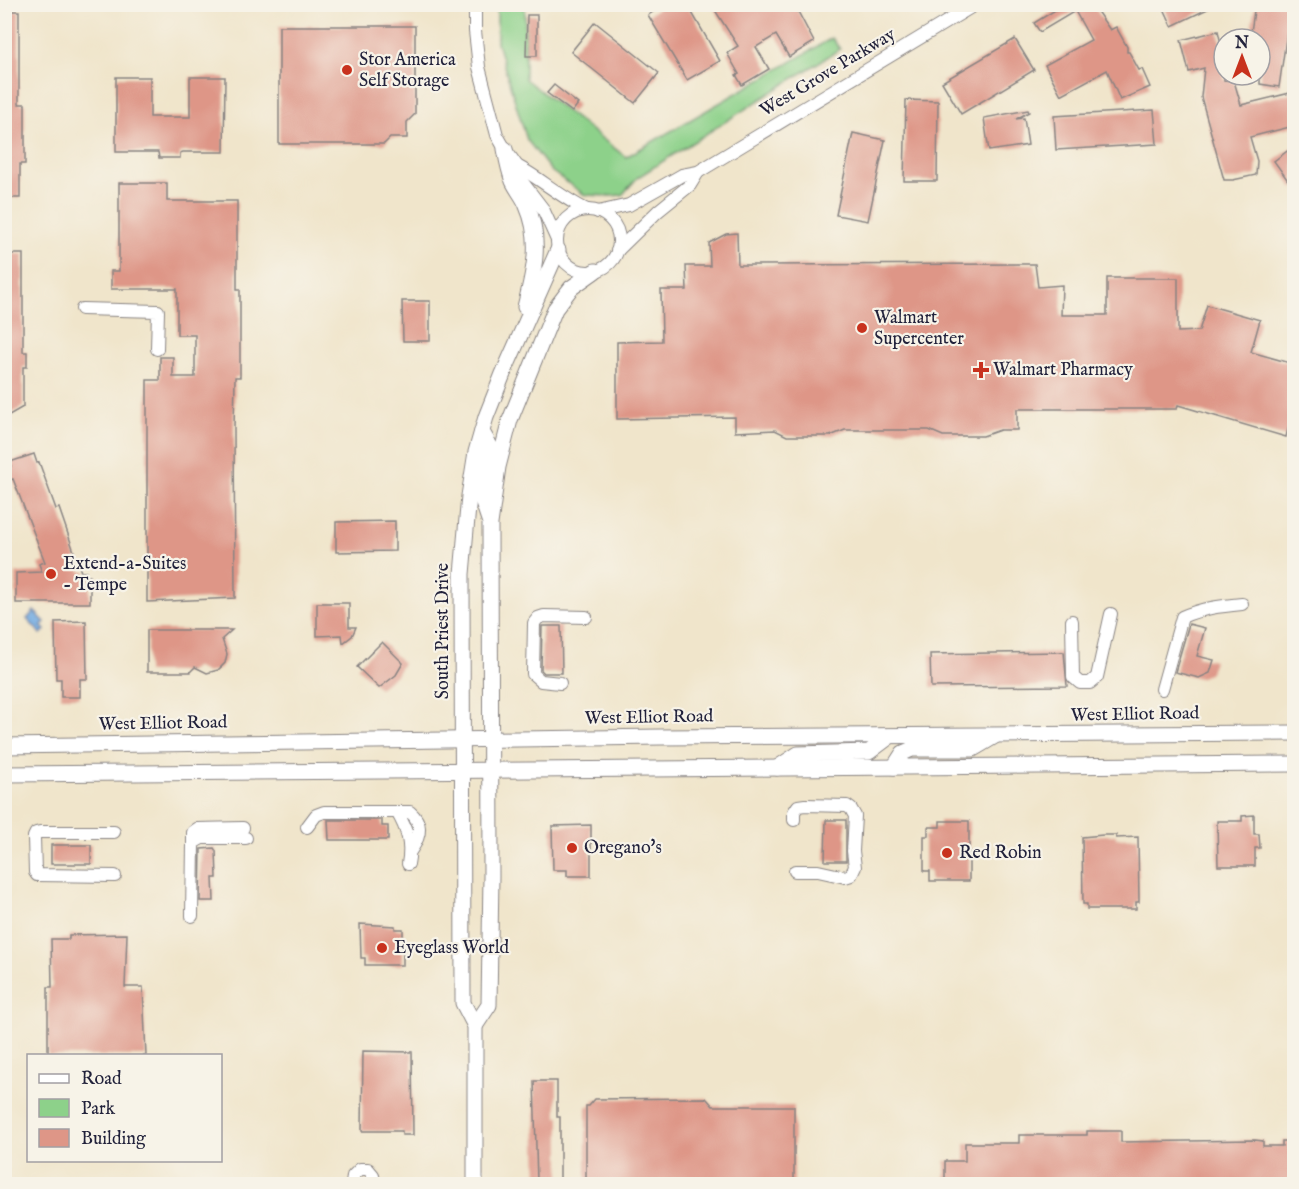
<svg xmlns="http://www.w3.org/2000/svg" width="1299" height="1189" font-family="'IM FELL English',serif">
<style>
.green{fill:#8dd18a;stroke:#587a62;stroke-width:1.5}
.water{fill:#72aae1;stroke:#4a668e;stroke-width:1.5}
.building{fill:#de9687}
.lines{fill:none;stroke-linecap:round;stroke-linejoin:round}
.minor-casing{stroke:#898483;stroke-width:14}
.major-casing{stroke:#898483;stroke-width:17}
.minor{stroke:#fff;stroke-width:12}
.major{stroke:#fff;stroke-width:15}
.poi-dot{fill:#c8321e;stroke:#f7f3e8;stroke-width:2}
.labels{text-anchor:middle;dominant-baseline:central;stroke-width:4.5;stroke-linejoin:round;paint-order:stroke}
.poi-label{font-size:18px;fill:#22223b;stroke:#f7f3e8;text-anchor:start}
.street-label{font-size:18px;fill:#22223b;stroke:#f7f3e8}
</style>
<rect width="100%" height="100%" fill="#f7f3e8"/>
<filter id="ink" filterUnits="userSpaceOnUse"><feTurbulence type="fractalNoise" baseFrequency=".0167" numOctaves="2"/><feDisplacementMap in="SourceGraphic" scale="12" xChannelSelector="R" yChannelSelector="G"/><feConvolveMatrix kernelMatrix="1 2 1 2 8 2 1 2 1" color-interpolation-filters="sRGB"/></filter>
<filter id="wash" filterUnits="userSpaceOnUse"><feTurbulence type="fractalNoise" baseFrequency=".008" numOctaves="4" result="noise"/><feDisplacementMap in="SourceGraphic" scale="24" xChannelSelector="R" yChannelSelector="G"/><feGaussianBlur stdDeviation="1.35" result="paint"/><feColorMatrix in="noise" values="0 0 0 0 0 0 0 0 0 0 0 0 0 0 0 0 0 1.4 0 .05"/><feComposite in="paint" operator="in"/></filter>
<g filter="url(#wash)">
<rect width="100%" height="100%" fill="#f0e5cb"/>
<polygon class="green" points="497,5 525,5 525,79 626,157 832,38 840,49 638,177 622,195 610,196 585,195 551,171 527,140 497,43"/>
<polygon class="water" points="34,611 45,622 41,626 45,630 41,634 27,619"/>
<g id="blocks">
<g class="building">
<polygon points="665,4 687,4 720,61 687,80 648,15"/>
<polygon points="711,4 794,4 814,42 789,57 776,35 756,47 769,69 742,85 736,75 739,74 727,53 738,46"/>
<polygon points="1065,4 1092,4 1110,30 1116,27 1127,47 1127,52 1129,52 1139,70 1142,69 1150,87 1120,100 1107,70 1061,95 1045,65 1091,40 1075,11 1040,32 1034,23"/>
<polygon points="1162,4 1218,4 1172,26"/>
<polygon points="1255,4 1291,4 1279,87 1260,84 1260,39 1250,39"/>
<polygon points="4,11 19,11 19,104 25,104 25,164 20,164 20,198 4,198"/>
<polygon points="527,15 537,15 537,56 526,56"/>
<polygon points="595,22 659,73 635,103 571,52"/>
<polygon points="279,26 415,26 415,114 407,122 407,138 390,138 384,144 279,144"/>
<polygon points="1218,31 1224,56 1224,80 1234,81 1241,105 1294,92 1294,126 1250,137 1257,161 1256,175 1233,180 1224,180 1201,97 1204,68 1189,72 1181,40"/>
<polygon points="1015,39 1034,70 961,114 942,82"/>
<polygon points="116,77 150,77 150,117 190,117 190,77 225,77 224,152 183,152 180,153 180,158 159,158 158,152 116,152"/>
<polygon points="554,85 578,104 572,112 547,93"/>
<polygon points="906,100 938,101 937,181 904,181"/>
<polygon points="1028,110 1029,112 1016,119 1024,118 1028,145 989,151 984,118"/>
<polygon points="1154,110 1157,144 1056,150 1054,116"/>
<polygon points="853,133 885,140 868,221 836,215"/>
<polygon points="1294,146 1294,189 1274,161"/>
<polygon points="119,183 167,183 167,201 237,201 237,289 240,289 240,377 235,377 234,428 235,598 147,602 147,380 160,380 160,357 173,357 173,377 195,377 195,335 177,335 177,289 111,289 111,271 119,271"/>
<polygon points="737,233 738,265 1035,264 1038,287 1062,285 1061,315 1107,315 1107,278 1178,278 1178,332 1199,331 1207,305 1260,320 1251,352 1294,364 1294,405 1286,437 1178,405 1177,409 1017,409 1017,430 1000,430 983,436 943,436 929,430 845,430 830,436 787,436 775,430 735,432 735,417 617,419 617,342 662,341 661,290 687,290 686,266 710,266 709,243 726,234"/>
<polygon points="4,254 23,254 23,352 27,352 27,367 23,367 23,407 4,418"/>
<polygon points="402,301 430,301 430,341 403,341"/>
<polygon points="34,454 37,463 39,462 56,509 59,508 81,572 86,572 86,576 90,576 90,603 16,603 16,573 42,572 39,564 45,562 13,479 10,480 6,468 11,466 10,462"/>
<polygon points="395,521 395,551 336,552 336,522"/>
<polygon points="317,603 349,603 349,627 356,627 352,636 343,643 342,635 317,636"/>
<polygon points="86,621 87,679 80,679 80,697 61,697 61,679 56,679 55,622"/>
<polygon points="1189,624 1205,628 1197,656 1214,660 1210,673 1199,678 1175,672"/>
<polygon points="542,626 561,626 562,673 544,673 541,670"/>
<polygon points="147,630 232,630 222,639 227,654 225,663 218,670 207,673 195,667 190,672 147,672"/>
<polygon points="382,642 403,663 396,675 379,688 357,667"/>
<polygon points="1064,652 1067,686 931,687 930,654"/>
<polygon points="1254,815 1254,834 1259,834 1260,848 1255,848 1255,866 1218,866 1217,821 1242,821 1242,816"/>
<polygon points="328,820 382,820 382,826 388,826 388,840 329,840"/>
<polygon points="826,820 846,820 846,861 825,861"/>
<polygon points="940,821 969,821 969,881 930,881 930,871 924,871 924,836 928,836 928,827 940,827"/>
<polygon points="591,825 591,876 567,876 567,870 553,870 552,826"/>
<polygon points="1103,835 1116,835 1116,838 1138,837 1139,902 1136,902 1136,909 1087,909 1087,904 1083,904 1082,837"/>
<rect x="51" y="845" width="40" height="19"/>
<polygon points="214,848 216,851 217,878 213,878 214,901 200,901 201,849"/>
<polygon points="360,924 395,926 395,929 403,929 403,965 365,965 365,958 361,958"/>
<polygon points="127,934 125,987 143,987 146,1056 48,1056 48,987 52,987 51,939 69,939 69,935"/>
<polygon points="363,1051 412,1052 413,1135 402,1135 402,1131 362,1131"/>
<polygon points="534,1081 557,1081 557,1117 560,1117 560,1181 537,1181"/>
<polygon points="706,1098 713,1106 794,1106 794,1185 586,1185 586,1106 589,1106 595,1099"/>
<polygon points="1087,1131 1121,1131 1121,1142 1255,1140 1263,1141 1263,1146 1282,1146 1282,1141 1294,1141 1294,1185 945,1185 945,1161 965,1161 965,1143 1019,1143 1019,1135 1087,1135"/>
</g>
</g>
</g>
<g filter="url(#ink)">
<use href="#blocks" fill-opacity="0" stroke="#898483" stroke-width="1.5"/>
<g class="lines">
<g class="minor-casing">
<g id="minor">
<polyline points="475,4 475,31 479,67 497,135 505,149 517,166 520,179 543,209 557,240"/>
<path d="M517 166C541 179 562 198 587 210"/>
<circle cx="588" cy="241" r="31"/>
<polyline points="598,212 629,205 682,175 698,172 976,4"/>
<polyline points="617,251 658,211 690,185 698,172"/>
<polyline points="82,309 158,311 157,349"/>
<polyline points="1072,621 1073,677 1080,683 1090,683 1097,677 1111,614"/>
<polyline points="560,683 541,681 533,674 534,623 538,618 544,616 586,617"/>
<path d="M1162 689 1182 617C1202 608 1221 606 1242 604"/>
<path d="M397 812C407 829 412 844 408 864"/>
<polyline points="794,820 794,812 798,806 805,805 847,806 851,809 855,816 853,851 855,867 851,875 845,877 818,871 795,871"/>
<path d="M307 827 316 815 324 812H410C424 824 420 837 411 850"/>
<polyline points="114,832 40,832 36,833 34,837 35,872 37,875 115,876"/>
<polyline points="193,843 193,832 197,829 243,828"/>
<polyline points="192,916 193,843 202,838 246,838"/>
<polyline points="352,1184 353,1176 360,1169 368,1169 373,1175 374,1184"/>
</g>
</g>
<g class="major-casing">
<g id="major">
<path d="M505 149C507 160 509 171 513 181 517 190 524 197 527 206 542 240 534 272 525 307"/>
<polyline points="482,432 490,446 482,499 489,520"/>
<polyline points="4,746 661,737 1294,733"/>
<polyline points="894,767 903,753 912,749 973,749 995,736"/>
<polyline points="777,768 798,754 869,752 889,737"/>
<polyline points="4,774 1294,764"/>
<polyline points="475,1026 489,1005 491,876 490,524 498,467 510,420 555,309 571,288 595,271"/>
<polyline points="475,1184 475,1026 463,1003 462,574 469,496 476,452 486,417 503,374 558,250"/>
</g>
</g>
<use href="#minor" class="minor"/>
<use href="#major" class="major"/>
</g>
</g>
<g class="poi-dot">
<circle cx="347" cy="70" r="6"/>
<circle cx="862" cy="328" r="6"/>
<path d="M978 361h6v6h6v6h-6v6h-6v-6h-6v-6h6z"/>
<circle cx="51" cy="574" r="6"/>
<circle cx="572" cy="848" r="6"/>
<circle cx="947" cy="853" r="6"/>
<circle cx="382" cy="948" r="6"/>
</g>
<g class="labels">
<g class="poi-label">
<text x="359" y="60">Stor America<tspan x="359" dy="21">Self Storage</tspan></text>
<text x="874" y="318">Walmart<tspan x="874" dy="21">Supercenter</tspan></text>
<text x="993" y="370">Walmart Pharmacy</text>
<text x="63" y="564">Extend-a-Suites<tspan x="63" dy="21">- Tempe</tspan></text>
<text x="584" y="848">Oregano's</text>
<text x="959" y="853">Red Robin</text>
<text x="394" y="948">Eyeglass World</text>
</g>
<g class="street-label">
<text transform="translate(828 73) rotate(-31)">West Grove Parkway</text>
<text transform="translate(443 631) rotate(-90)">South Priest Drive</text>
<text transform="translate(1135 715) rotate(-1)">West Elliot Road</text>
<text transform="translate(649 718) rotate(-1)">West Elliot Road</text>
<text transform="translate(163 724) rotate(-1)">West Elliot Road</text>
</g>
</g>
<rect width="1299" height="1189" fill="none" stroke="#f7f3e8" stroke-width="24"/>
<rect x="27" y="1054" width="195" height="108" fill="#f7f3e8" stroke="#a29fa3" stroke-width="1.5"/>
<rect x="39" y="1074" width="30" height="9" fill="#ffffff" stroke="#a29fa3" stroke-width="1.5"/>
<text x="81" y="1084" font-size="18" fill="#22223b">Road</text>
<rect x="39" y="1099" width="30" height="18" fill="#8dd18a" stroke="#a29fa3" stroke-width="1.5"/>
<text x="81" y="1114" font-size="18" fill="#22223b">Park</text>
<rect x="39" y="1129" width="30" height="18" fill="#de9687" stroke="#a29fa3" stroke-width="1.5"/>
<text x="81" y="1144" font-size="18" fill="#22223b">Building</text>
<g transform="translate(1242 57)"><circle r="28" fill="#f7f3e8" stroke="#a29fa3" stroke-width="1.5"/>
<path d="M0-4.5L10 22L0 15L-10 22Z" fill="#c8321e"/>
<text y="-9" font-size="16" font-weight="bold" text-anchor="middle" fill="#22223b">N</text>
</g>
</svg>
